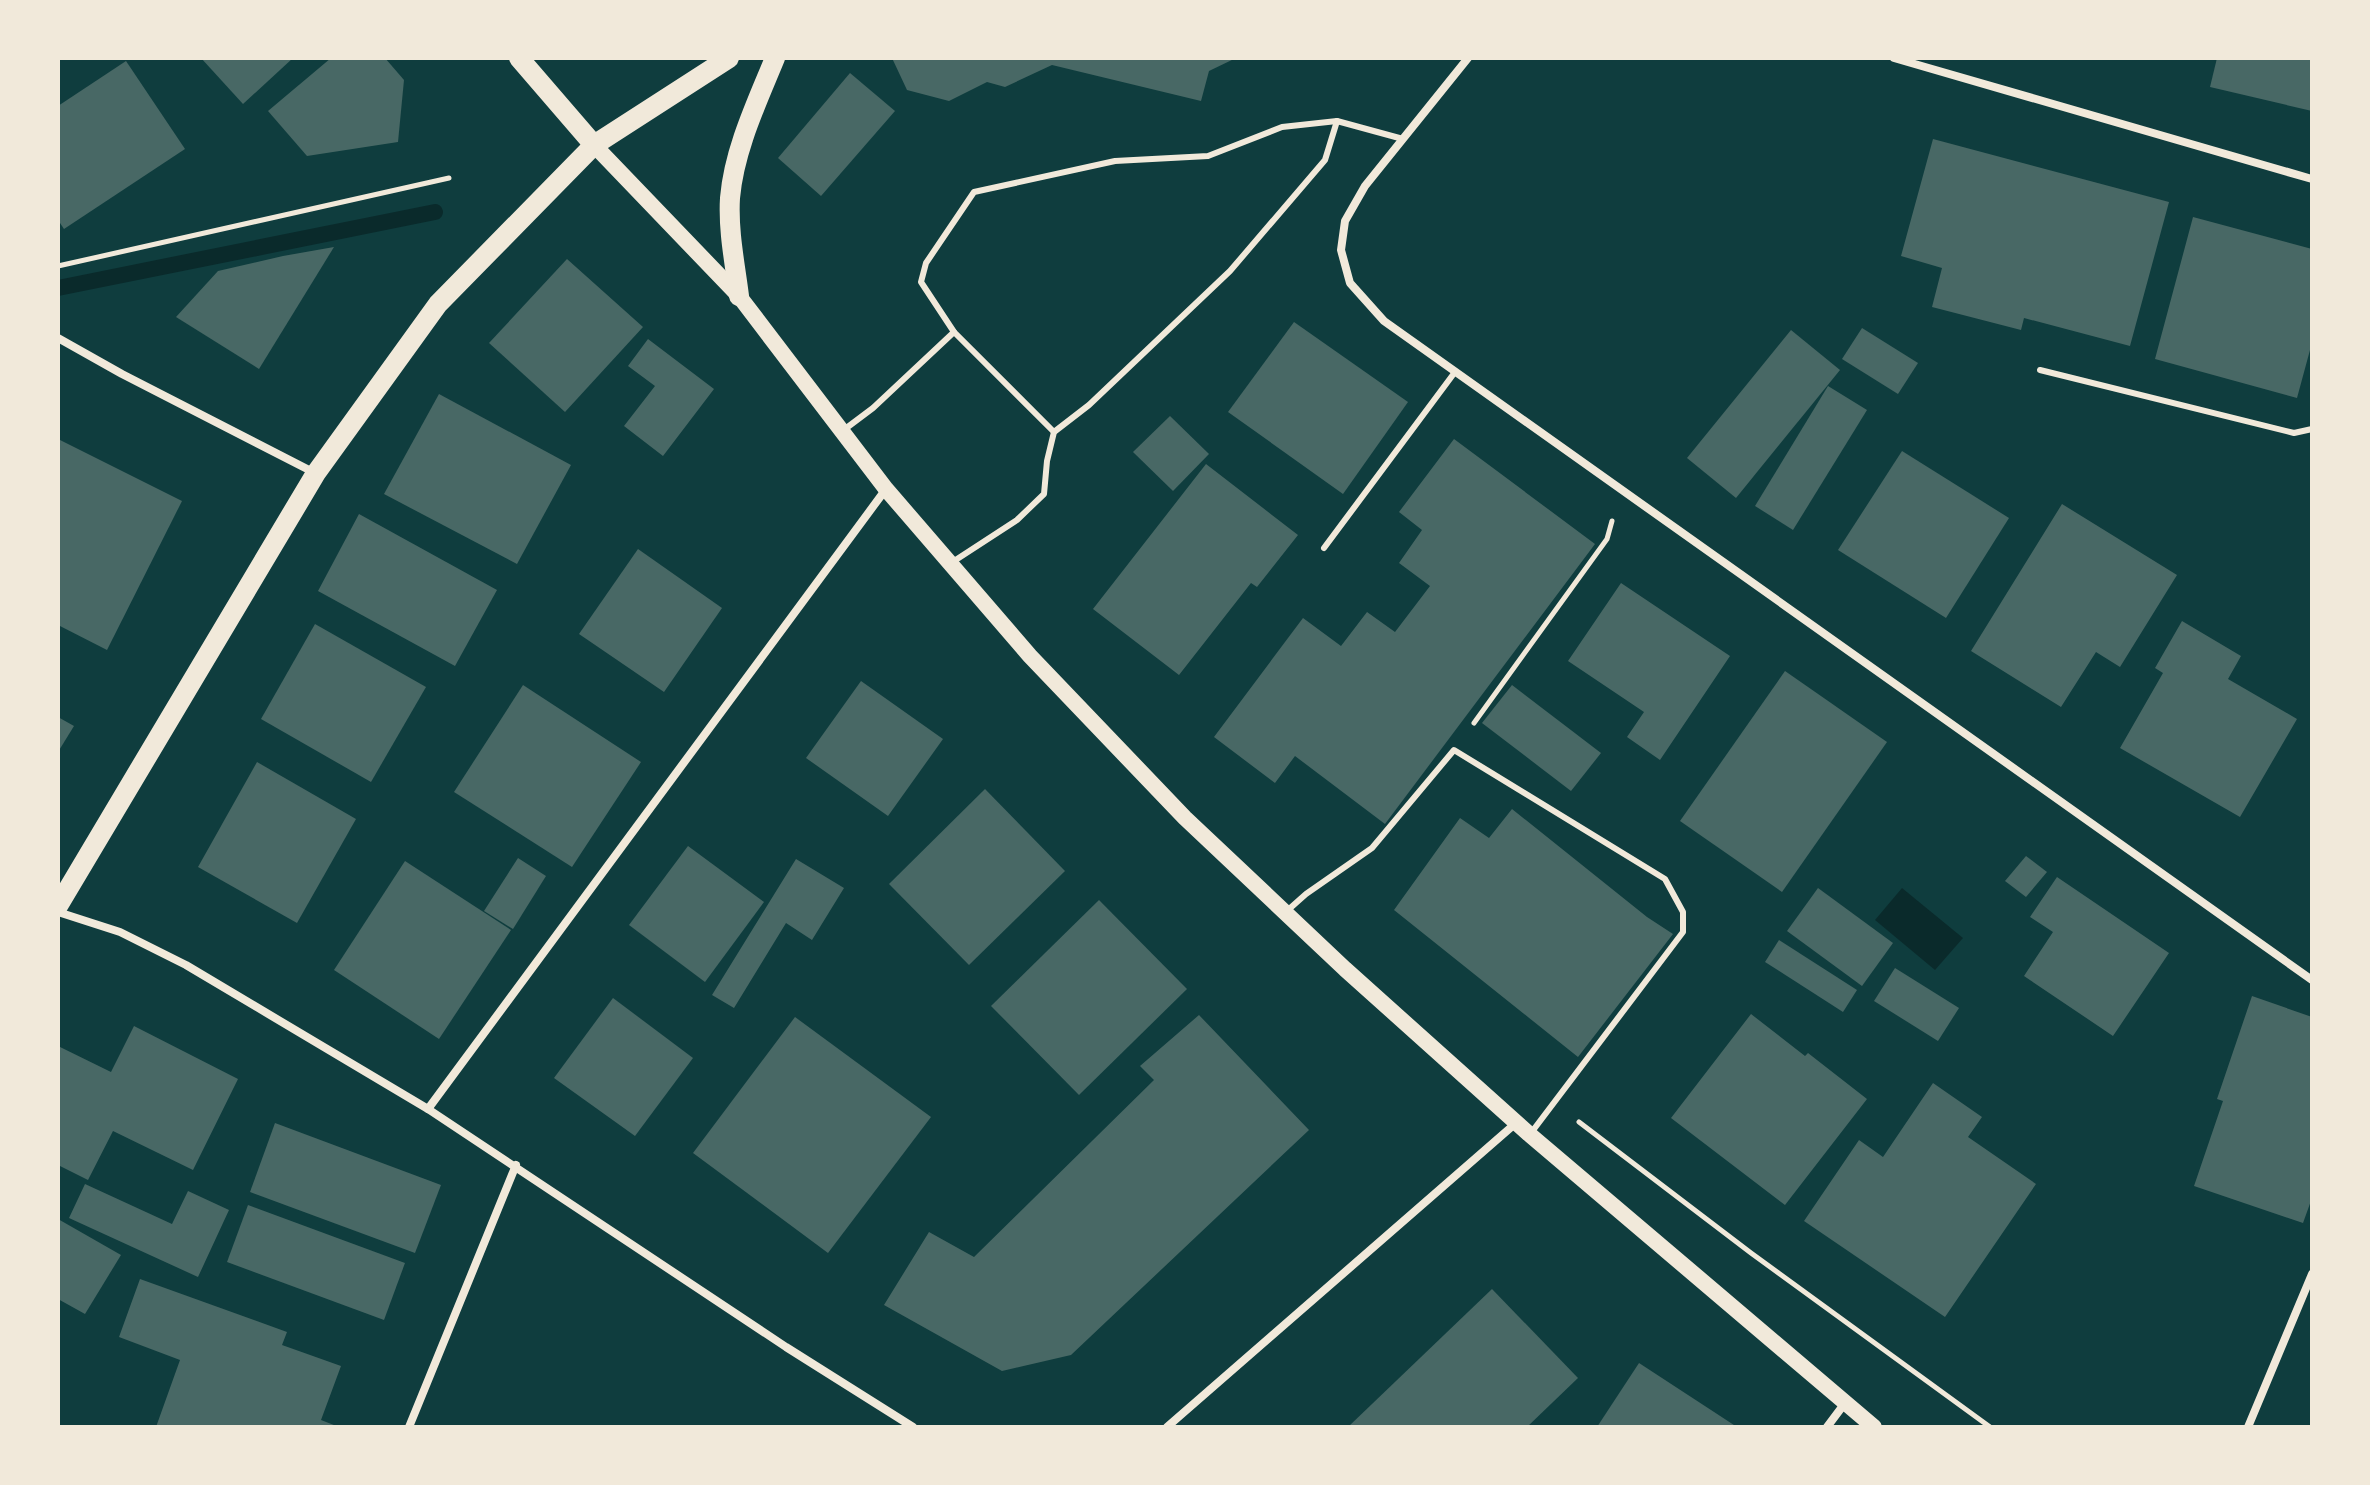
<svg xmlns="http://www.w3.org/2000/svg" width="2370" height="1485" font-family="'Nunito Sans',sans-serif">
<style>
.water{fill:#0a2a2b}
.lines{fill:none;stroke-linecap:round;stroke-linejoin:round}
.stream{stroke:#0a2a2b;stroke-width:16}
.building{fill:#486865}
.path{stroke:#f1e9da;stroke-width:5}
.service{stroke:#f1e9da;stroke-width:6}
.minor{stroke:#f1e9da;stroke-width:8}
.secondary{stroke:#f1e9da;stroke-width:16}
.primary{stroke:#f1e9da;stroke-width:20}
</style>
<rect width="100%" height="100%" fill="#0f3d3e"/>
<polygon class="water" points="1902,888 1963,938 1935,970 1875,920"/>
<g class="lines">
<polyline class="stream" points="58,288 435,212"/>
</g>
<g class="building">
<polygon points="201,58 293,58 243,104"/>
<polygon points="331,58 385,58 404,80 398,142 307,156 268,111"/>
<polygon points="892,58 1236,58 1209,71 1201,101 1052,65 1005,87 987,82 949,101 907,90"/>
<polygon points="2217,58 2312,58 2312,111 2210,87"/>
<polygon points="126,61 185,149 64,229 58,220 58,106"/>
<polygon points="850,73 895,111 821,196 778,158"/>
<polygon points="1933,139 2169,202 2130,346 2024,318 2021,330 1932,307 1942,268 1901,256"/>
<polygon points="2193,217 2312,249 2312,351 2310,350 2297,398 2155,359"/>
<polygon points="334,247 259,369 176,317 218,271 283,256"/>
<polygon points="567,259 643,327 565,412 489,343"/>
<polygon points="1294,322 1408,402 1343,494 1228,412"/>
<polygon points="1862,328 1918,363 1898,394 1842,359"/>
<polygon points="1791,330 1840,370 1736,498 1687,458"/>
<polygon points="648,339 714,389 663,456 624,426 655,386 628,366"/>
<polygon points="1828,386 1867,410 1793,530 1755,506"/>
<polygon points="439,394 571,465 517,564 384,494"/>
<polygon points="1170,416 1209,454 1173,491 1133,452"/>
<polygon points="58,439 182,501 107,650 58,625"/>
<polygon points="1454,439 1595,544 1385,824 1295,756 1275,783 1214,737 1303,618 1341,646 1367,612 1395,632 1430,586 1399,563 1422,530 1399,512"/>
<polygon points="1902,451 2009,518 1946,618 1838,550"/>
<polygon points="1206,464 1298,535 1257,587 1251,583 1179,675 1093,609"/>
<polygon points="2062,504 2177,575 2120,667 2096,652 2061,707 1971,651"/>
<polygon points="359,514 497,590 455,666 318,591"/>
<polygon points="638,549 722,608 664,692 579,634"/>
<polygon points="1621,583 1730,656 1660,760 1627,737 1644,712 1568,661"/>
<polygon points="2182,621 2241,656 2228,679 2297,719 2240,817 2120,748 2163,673 2155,668"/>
<polygon points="315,624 426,687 371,782 261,719"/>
<polygon points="1785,671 1887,742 1782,892 1680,821"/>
<polygon points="861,681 943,739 888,816 806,758"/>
<polygon points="523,685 641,762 572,867 454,792"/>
<polygon points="1512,685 1601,753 1571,791 1482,723"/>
<polygon points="58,717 74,726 58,752"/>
<polygon points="257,762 356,819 297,923 198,867"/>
<polygon points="985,789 1065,871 969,965 889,884"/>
<polygon points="1512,809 1647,917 1673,934 1578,1057 1394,910 1460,818 1489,838"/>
<polygon points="688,846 764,902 705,982 629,925"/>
<polygon points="2026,856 2047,872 2026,897 2005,881"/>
<polygon points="518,858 546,876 513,929 484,911"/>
<polygon points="796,859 844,888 812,940 786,923 734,1008 712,995"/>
<polygon points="405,861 511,930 439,1039 334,970"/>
<polygon points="2057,877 2169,953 2113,1036 2024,976 2053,932 2030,917"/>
<polygon points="1818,888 1893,943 1862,986 1787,931"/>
<polygon points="1099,900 1187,989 1079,1095 991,1006"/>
<polygon points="1779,940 1857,990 1843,1012 1765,962"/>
<polygon points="1895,968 1959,1008 1938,1041 1874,1001"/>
<polygon points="2252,996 2312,1017 2312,1198 2303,1223 2194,1186 2223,1101 2217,1099"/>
<polygon points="613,998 693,1058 635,1136 554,1078"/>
<polygon points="1751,1014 1805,1056 1808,1053 1867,1099 1785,1205 1671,1118"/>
<polygon points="1199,1015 1309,1130 1071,1355 1002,1371 884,1305 929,1232 974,1257 1154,1080 1140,1066"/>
<polygon points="795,1017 931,1117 828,1253 693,1153"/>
<polygon points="134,1026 238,1079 193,1170 113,1131 88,1180 58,1165 58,1046 111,1072"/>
<polygon points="1933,1083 1982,1117 1968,1137 2036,1184 1945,1317 1804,1221 1859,1140 1883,1157"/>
<polygon points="275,1123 441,1185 415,1253 250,1192"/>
<polygon points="85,1184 172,1224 188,1191 229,1210 198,1277 69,1218"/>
<polygon points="248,1205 405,1263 384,1320 227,1262"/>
<polygon points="58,1219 121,1255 85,1314 58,1299"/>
<polygon points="140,1279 287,1332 282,1345 341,1366 321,1420 339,1427 156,1427 180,1360 119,1337"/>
<polygon points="1492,1289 1578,1378 1527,1427 1348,1427"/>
<polygon points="1639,1363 1737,1427 1597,1427"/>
</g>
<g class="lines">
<g class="path">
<polyline points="58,266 449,178"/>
<polyline points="1474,723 1607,539 1612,521"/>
<polyline points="1579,1122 1751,1253 1990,1427"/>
</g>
<g class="service">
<polyline points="954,332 1054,432"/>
<polyline points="2040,370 2294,433 2312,429"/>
<polyline points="845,429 873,408 954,332 921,282 926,263 974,192 1115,161 1208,156 1282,127 1337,121 1403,139"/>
<polyline points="1324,548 1455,372"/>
<polyline points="951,563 1017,520 1044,494 1047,461 1054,432 1089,405 1230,271 1325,160 1337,121"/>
<polyline points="1288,910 1306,894 1372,848 1454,750 1665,879 1683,912 1683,932 1531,1133"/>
</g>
<g class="minor">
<polyline points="1468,58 1365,186 1345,221 1341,250 1350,283 1384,321 2312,980"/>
<polyline points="1894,58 2312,179"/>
<polyline points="58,338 122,374 315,473"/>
<polyline points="58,912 120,932 186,965 428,1109 786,1347 913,1427"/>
<polyline points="428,1109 886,489"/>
<polyline points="409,1427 516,1165"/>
<polyline points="1167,1427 1516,1123"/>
<polyline points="1827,1427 1845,1403"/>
<polyline points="2248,1427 2312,1274"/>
</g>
<polyline class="secondary" points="594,145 739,296 886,489 1030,656 1185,818 1345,969 1529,1134 1874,1427"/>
<g class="primary">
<polyline points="519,58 594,145"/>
<path d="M739 296C735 264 728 231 730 198 734 150 757 102 775 58"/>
<polyline points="58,906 316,473 438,304 594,145 729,58"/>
</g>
</g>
<rect width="2370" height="1485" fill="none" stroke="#f1e9da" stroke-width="120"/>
</svg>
